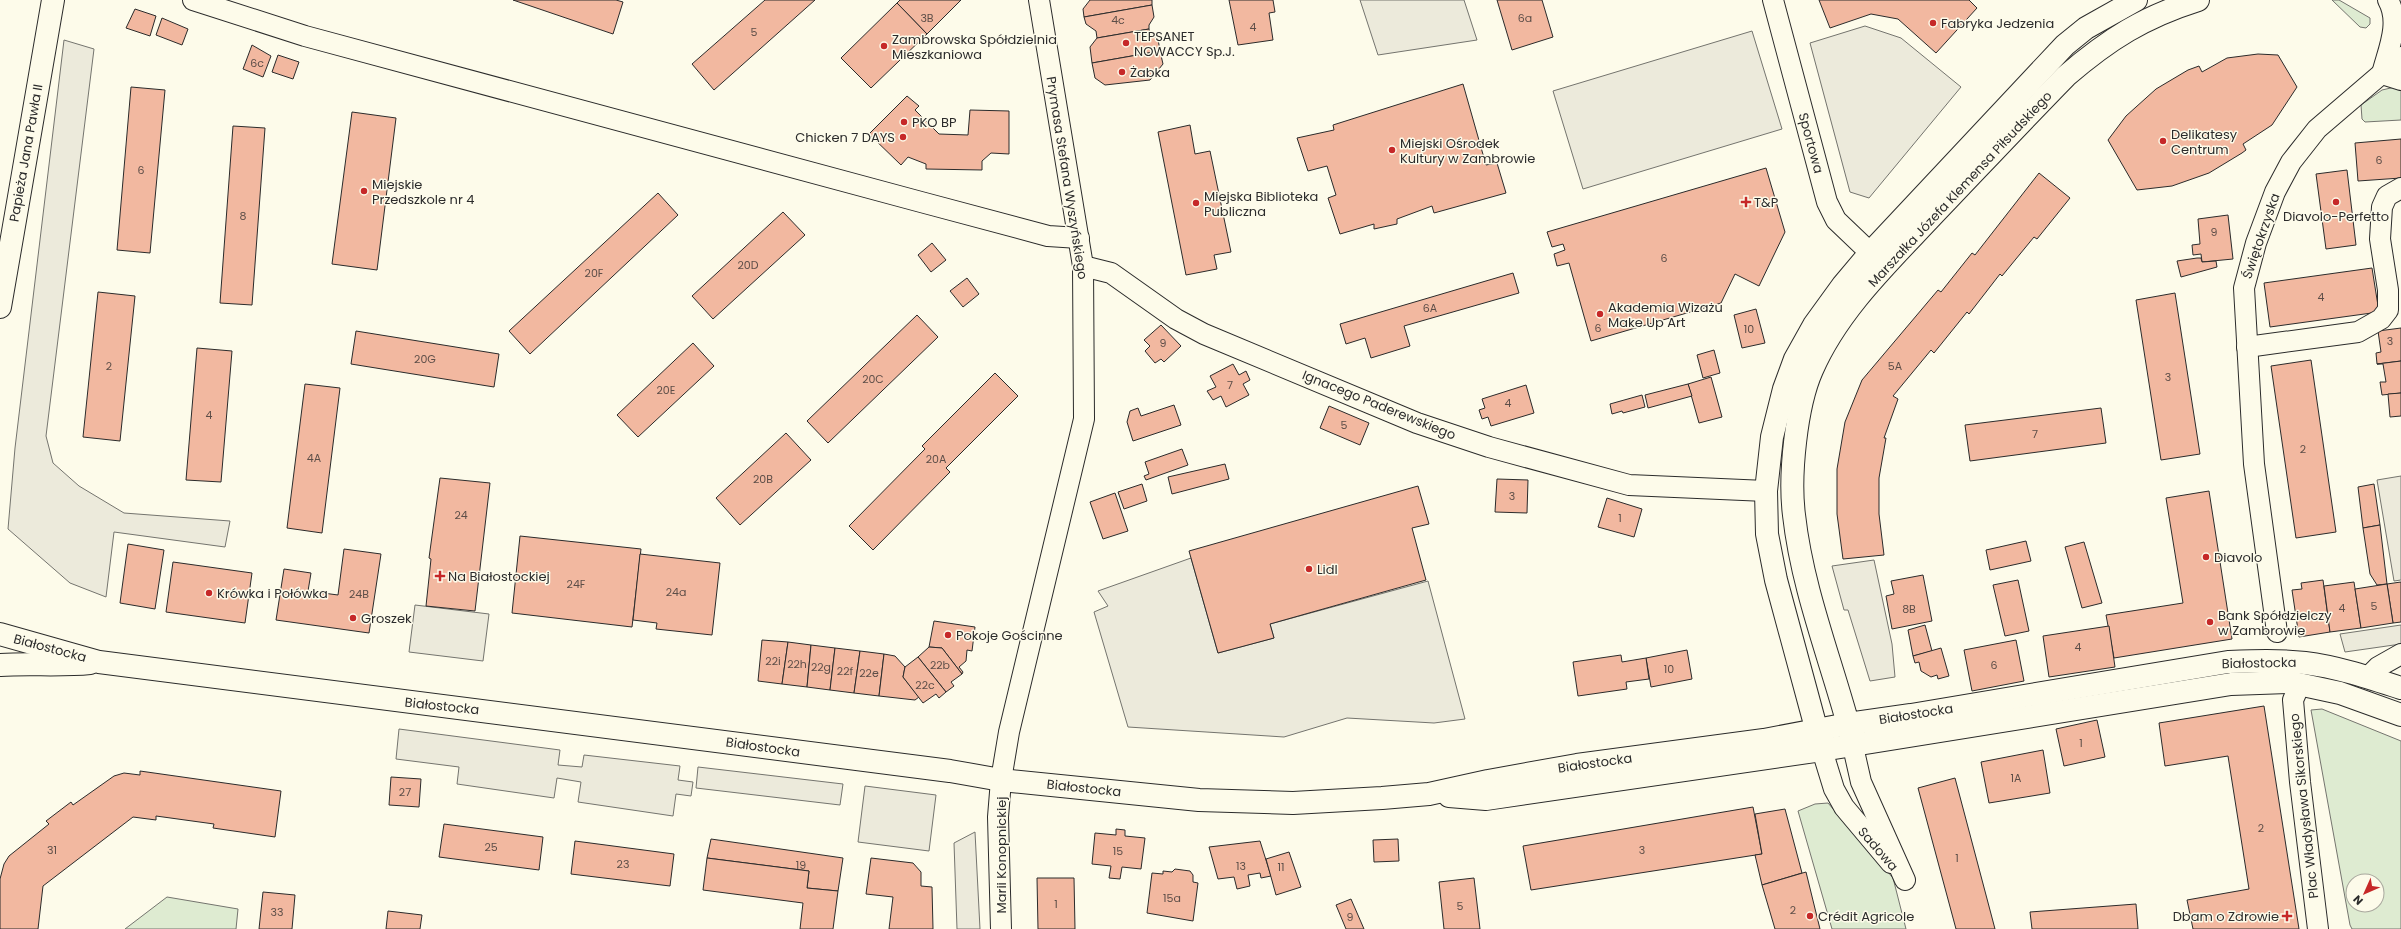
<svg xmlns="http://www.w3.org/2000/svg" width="2401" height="929" font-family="Poppins,sans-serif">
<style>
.green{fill:#deebd1;stroke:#74746e;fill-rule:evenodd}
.parking{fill:#eceadb;stroke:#74746e}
.building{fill:#f2b8a0;stroke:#2b2b2b}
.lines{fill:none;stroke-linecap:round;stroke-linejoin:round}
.street-casing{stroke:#2b2b2b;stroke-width:22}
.secondary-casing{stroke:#2b2b2b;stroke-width:24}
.primary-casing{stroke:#2b2b2b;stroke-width:24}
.street{stroke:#fdfbea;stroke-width:20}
.secondary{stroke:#fdfbea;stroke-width:22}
.primary{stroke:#fdfbea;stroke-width:22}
.poi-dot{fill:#c62828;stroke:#fdfbea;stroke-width:1.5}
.labels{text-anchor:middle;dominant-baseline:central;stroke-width:3;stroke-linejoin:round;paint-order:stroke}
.number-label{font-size:11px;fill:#5d4e48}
.poi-label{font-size:13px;fill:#2b2b2b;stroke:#fdfbea;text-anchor:start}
.street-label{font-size:13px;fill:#2b2b2b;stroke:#fdfbea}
</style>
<rect width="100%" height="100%" fill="#fdfbea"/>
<g class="green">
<polygon points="2332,0 2339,0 2370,18 2370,24 2366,28 2360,27"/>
<polygon points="2395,87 2401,89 2401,120 2365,122 2362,119 2361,105 2382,90"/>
<path d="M2322 709 2401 741V929H2352L2350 925 2311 710ZM2353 881H2377V905H2353Z"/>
<polygon points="1828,803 1893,878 1906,929 1832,929 1798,811 1815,804"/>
<polygon points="167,897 238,909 236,929 125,929"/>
</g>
<g class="parking">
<polygon points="1360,0 1464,0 1477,40 1378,55"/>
<polygon points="1865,26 1901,38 1961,87 1869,198 1850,192 1810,43"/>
<polygon points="1752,31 1782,129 1583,189 1553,91"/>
<polygon points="64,40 94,49 46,436 53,463 79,486 124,513 230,521 225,547 114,532 106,597 70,583 8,529 15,448"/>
<polygon points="2401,476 2401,580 2394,581 2377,480"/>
<polygon points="1191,558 1218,653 1274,638 1270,624 1428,581 1465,719 1434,723 1347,718 1284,737 1128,727 1094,612 1108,606 1098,591"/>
<polygon points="1874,560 1892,644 1895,677 1870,681 1848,610 1844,610 1832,566"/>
<polygon points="415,605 489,614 483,661 409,652"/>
<polygon points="2401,625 2401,644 2345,652 2340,634"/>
<polygon points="399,729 560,750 558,765 582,767 584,755 680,766 678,780 693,782 691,796 676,794 673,816 578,802 581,782 557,778 554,798 457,784 459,767 396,759"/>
<polygon points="698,767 843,784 840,805 696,788"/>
<polygon points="865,786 936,795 929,851 858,842"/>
<polygon points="975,832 980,929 957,929 954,843"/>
</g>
<g class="building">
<polygon points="513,0 616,0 623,2 613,34"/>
<polygon points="765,0 815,0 714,90 692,64"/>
<polygon points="900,0 961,0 927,34 897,3"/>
<polygon points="1090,0 1152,0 1152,5 1084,17 1083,9"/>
<polygon points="1229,0 1273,0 1275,12 1269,13 1273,40 1238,45"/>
<polygon points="1497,0 1542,0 1553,37 1512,50"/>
<polygon points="1819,0 1969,0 1977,8 1936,53 1898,19 1871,14 1830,28"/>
<polygon points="897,3 927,34 871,88 841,58"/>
<polygon points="1152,5 1154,17 1149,25 1149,29 1097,38 1096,31 1086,24 1084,17"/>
<polygon points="135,9 156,16 150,36 126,28"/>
<polygon points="162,18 188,29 182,45 156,35"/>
<polygon points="1149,29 1150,34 1158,39 1160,51 1092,63 1090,47 1097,38"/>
<polygon points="252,45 271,56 263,77 243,69"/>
<polygon points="1160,51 1163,64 1150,80 1105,85 1095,78 1092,63"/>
<polygon points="2258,54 2278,55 2297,87 2272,125 2243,144 2246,150 2242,153 2209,173 2172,186 2137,190 2108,140 2126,116 2156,89 2188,70 2199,66 2202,72 2227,58"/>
<polygon points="278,55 299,62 293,79 272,72"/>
<polygon points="1463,84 1486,165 1497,163 1506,193 1434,213 1432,206 1397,219 1397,224 1374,229 1374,224 1340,234 1328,198 1336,195 1327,166 1308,171 1297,138 1334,130 1333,125"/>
<polygon points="131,87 165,90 150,253 117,250"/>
<polygon points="907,96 919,106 915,110 939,134 968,135 970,110 1009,111 1009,154 991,153 982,161 982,170 926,169 926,164 908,157 901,165 869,134"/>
<polygon points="352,112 396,118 377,270 332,264"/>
<polygon points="1190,125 1195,154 1210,151 1231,252 1214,255 1217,269 1186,275 1158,132"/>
<polygon points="233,126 265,128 252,305 220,303"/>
<polygon points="2401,139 2401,178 2358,181 2355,143"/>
<polygon points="1766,168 1785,232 1759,286 1735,274 1721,303 1591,341 1569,263 1557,266 1554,254 1565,250 1563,244 1552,247 1547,232"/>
<polygon points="2347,170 2356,245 2326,249 2316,174"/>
<polygon points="2039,173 2070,198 2037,239 2034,237 2002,276 2000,274 1969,314 1967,312 1934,353 1931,350 1893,396 1898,399 1884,438 1886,438 1879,478 1879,514 1884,555 1843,559 1837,514 1837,469 1845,422 1862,380 1938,290 1941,292 1972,253 1975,255"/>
<polygon points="658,193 678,215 530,354 509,331"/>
<polygon points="783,212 805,235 713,319 692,296"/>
<polygon points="2228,215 2233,259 2202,262 2201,254 2193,255 2192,245 2200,244 2198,219"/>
<polygon points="932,243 946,260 931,272 918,255"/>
<polygon points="2197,258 2201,258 2202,262 2216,261 2217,267 2181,277 2177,261"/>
<polygon points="2372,268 2379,312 2270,327 2264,283"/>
<polygon points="1513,273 1519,293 1404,326 1410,346 1371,358 1365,338 1346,344 1340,324"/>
<polygon points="967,278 979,294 963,307 950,291"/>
<polygon points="98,292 135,296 120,441 83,437"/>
<polygon points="2175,293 2200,454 2161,460 2136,300"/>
<polygon points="1756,309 1765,343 1742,348 1734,315"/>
<polygon points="917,315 938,337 828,443 807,421"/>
<polygon points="1161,325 1181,346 1164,362 1161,359 1155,363 1145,351 1150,346 1144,340"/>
<polygon points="2401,328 2401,361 2377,364 2376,353 2381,352 2378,331"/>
<polygon points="356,331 499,354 494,387 351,364"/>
<polygon points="693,343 714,366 638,437 617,415"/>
<polygon points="197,348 232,351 221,482 186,480"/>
<polygon points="1714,350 1720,373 1703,378 1697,355"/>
<polygon points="2311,360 2336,532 2296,538 2271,366"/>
<polygon points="2401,361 2401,393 2382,395 2380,382 2386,382 2383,364 2377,364"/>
<polygon points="1233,364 1239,375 1246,371 1250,380 1243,384 1249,395 1226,407 1221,396 1213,400 1207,391 1216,387 1210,376"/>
<polygon points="995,373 1018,396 946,468 950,472 873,550 849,526 925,449 922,446"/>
<polygon points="1711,377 1722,417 1699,423 1688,384"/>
<polygon points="305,384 340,388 322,533 287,528"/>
<polygon points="1688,384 1692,396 1648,408 1645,395"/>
<polygon points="1526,385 1534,413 1491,426 1488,417 1482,419 1479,410 1485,408 1482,399"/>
<polygon points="2401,393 2401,416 2390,417 2388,394"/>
<polygon points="1642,395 1645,407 1623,413 1622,411 1612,414 1610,404"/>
<polygon points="1174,405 1181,425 1133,441 1127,422 1130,411 1138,408 1141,416"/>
<polygon points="1329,406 1369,423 1360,445 1320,428"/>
<polygon points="2101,408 2106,443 1970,461 1965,425"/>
<polygon points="786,433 811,460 740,525 716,498"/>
<polygon points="1182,449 1188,465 1146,480 1144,476 1149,474 1145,462"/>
<polygon points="1225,464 1229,479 1172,494 1168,477"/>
<polygon points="440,478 490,483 475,611 426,606 431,559 429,558"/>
<polygon points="1497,479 1528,480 1527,513 1495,512"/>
<polygon points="1142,484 1147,501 1124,509 1118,492"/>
<polygon points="2374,484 2380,525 2363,528 2358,487"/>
<polygon points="1418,486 1429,524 1412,528 1426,580 1270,624 1274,638 1218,653 1189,551"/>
<polygon points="2209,491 2232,639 2114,658 2106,615 2183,603 2166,498"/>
<polygon points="1115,493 1128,531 1103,539 1090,502"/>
<polygon points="1607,498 1642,509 1634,537 1598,527"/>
<polygon points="2380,525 2387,584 2377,585 2370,574 2363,528"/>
<polygon points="520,536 641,549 632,627 512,613"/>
<polygon points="2026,541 2031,561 1990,570 1986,550"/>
<polygon points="2084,542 2102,603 2082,608 2065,547"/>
<polygon points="128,544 164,550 155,609 120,603"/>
<polygon points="344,549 381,554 369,633 276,620 284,569 311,573 308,591 338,595"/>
<polygon points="640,554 720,563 712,635 656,629 657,623 633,620"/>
<polygon points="173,562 252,573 245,623 166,612"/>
<polygon points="1923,575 1932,621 1892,629 1886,596 1894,594 1891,581"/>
<polygon points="2018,580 2029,631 2005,636 1993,585"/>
<polygon points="2323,580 2330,632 2299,637 2292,590 2302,589 2301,583"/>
<polygon points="2354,582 2361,628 2330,632 2324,586"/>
<polygon points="2401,582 2401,622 2393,623 2387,584"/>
<polygon points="2387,584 2393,623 2361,628 2355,589"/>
<polygon points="934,621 975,627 972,651 967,650 966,661 959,667 963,672 962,674 942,648 929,647"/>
<polygon points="1925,625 1932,651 1913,656 1908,630"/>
<polygon points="2109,626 2115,667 2049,677 2043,636"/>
<polygon points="762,640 788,642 782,684 758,681"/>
<polygon points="2016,640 2024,681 1972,691 1964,650"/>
<polygon points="788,642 811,645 807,687 782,684"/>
<polygon points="811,645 835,648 830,690 807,687"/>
<polygon points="929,647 942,648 962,674 951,682 954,686 946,692 918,657"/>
<polygon points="835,648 860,651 854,693 830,690"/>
<polygon points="1941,648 1949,676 1938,679 1937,675 1931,677 1921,671 1919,662 1915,663 1913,656"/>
<polygon points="1687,650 1692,679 1651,687 1646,658"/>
<polygon points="860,651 884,654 879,696 854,693"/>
<polygon points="884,654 895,656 905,667 903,677 919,697 915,700 879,696"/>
<polygon points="1621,655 1622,662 1646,658 1649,679 1626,682 1627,689 1578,696 1573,662"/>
<polygon points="918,657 946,692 939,698 936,694 923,703 903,677 905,667"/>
<polygon points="2264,706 2299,929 2193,929 2187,900 2249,889 2228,756 2165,766 2159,723"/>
<polygon points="2097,720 2105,757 2064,766 2056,729"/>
<polygon points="2043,750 2050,793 1989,803 1981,762"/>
<polygon points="140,771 281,791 275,837 213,828 214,824 156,816 156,820 133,817 43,886 38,929 0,929 0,879 4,864 9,856 49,824 46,821 71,802 73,805 114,776 124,773 140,775"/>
<polygon points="391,777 421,779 419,807 389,805"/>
<polygon points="1955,778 1995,929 1956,929 1918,788"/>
<polygon points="1753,807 1762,854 1531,890 1523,846"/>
<polygon points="1785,809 1802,873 1762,885 1755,855 1762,854 1755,814"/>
<polygon points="444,824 543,837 539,870 439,857"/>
<polygon points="1116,829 1125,830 1125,836 1145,838 1141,869 1122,867 1120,879 1109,878 1111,866 1092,864 1095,833 1116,835"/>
<polygon points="711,839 843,858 838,891 807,888 809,871 707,858"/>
<polygon points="1398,839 1399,861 1374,862 1373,840"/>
<polygon points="575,841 674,854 670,886 571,874"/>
<polygon points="1260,841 1271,876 1261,878 1260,873 1248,875 1250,886 1237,889 1234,877 1218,879 1209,847"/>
<polygon points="1289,852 1301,887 1276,895 1266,859"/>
<polygon points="707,858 809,871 807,888 838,891 833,929 800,929 803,903 703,890"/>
<polygon points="871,858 913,863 921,872 921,886 932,887 933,929 889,929 893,897 866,894"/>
<polygon points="1175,869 1190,871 1193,875 1193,882 1198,883 1193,921 1147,913 1152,873 1163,874 1163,871 1172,872"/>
<polygon points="1806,872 1820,929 1775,929 1762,885"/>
<polygon points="1037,878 1074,878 1075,929 1038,929"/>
<polygon points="1474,878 1480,929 1444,929 1439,882"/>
<polygon points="263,892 295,895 292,929 259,929"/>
<polygon points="1351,899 1364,929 1346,929 1336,905"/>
<polygon points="2136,904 2138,929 2032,929 2030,912"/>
<polygon points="388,911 422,915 420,929 386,929"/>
</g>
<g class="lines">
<g class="street-casing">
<g id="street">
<polyline points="193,0 305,36 921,202 1048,236 1079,238"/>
<polyline points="1773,0 1827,202 1836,220 1881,263"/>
<path d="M2382 74C2388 50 2401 23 2388 0"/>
<polyline points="2382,74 2401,80"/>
<polyline points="1083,266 1111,273 1176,319 1204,334 1417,423 1489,447 1629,485 1766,491"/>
<polyline points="2247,347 2358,332 2381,319 2388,310 2388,290 2380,239 2382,207 2387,196 2401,188"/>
<polyline points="2277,632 2254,464 2244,288 2256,243 2275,192 2291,162 2317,129 2401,57"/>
<polyline points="2368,677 2378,667 2401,654"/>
<polyline points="2300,684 2293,700 2300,782 2318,929"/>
<polyline points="1849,729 1861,782 1905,880"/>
<polyline points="1822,750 1834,789 1844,807 1891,863"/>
<polyline points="1001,929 998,817 1001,780 1009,732 1084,419 1083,266 1039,0"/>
</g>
</g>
<g class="secondary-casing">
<g id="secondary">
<polyline points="0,307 53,0"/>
<polyline points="0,634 99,662 950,771 1001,780 1199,800 1293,803 1382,798 1429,794 1488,781 1577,765 1764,740 1848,724"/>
<path d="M0 665C30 663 60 666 90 663"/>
<polyline points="1449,796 1486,799 1822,750"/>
</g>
</g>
<g class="primary-casing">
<g id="primary">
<polyline points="2136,0 2086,28 2065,45 1870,253 1843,285 1814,325 1795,359 1784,389 1772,437 1766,491 1767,534 1776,580 1822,750 2231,684 2289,682 2340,693 2401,715"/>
<path d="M2198 0C2144 17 2109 39 2066 76 2021 122 1977 169 1933 215 1889 262 1838 310 1812 370 1796 406 1789 476 1794 515 1802 587 1829 655 1848 724L1911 715 2228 662C2254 661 2279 660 2305 663 2338 667 2370 678 2401 688"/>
</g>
</g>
<use href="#street" class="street"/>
<use href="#secondary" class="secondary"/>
<use href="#primary" class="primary"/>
</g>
<g class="poi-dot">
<circle cx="1933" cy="23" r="4"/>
<circle cx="1126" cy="43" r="4"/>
<circle cx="884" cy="46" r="4"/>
<circle cx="1122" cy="72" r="4"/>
<circle cx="904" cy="122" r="4"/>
<circle cx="903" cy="137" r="4"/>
<circle cx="2163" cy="141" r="4"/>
<circle cx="1392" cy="150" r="4"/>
<circle cx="364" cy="191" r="4"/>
<path d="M1744 196h4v4h4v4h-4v4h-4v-4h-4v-4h4z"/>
<circle cx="2336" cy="202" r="4"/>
<circle cx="1196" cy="203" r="4"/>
<circle cx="1600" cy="314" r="4"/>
<circle cx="2206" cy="557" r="4"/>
<circle cx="1309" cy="569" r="4"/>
<path d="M438 570h4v4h4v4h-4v4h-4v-4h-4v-4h4z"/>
<circle cx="209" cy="593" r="4"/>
<circle cx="353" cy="618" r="4"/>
<circle cx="2210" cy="622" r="4"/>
<circle cx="948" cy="635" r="4"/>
<circle cx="1810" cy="916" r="4"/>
<path d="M2285 910h4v4h4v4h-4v4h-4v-4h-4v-4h4z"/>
</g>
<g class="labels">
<g class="number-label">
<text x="927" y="18">3B</text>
<text x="1525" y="18">6a</text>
<text x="1118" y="20">4c</text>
<text x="1253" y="27">4</text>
<text x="754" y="32">5</text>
<text x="257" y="63">6c</text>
<text x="2379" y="160">6</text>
<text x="141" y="170">6</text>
<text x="243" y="216">8</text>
<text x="2214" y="232">9</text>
<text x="1664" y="258">6</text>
<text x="748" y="265">20D</text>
<text x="594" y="273">20F</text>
<text x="2321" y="297">4</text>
<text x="1430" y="308">6A</text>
<text x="1598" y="328">6</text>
<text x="1749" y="329">10</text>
<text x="2390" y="341">3</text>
<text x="1163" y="343">9</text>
<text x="425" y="359">20G</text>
<text x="109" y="366">2</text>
<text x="1895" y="366">5A</text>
<text x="2168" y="377">3</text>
<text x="873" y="379">20C</text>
<text x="1230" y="385">7</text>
<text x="666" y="390">20E</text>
<text x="1508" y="403">4</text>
<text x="209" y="415">4</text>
<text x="1344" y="425">5</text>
<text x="2035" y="434">7</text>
<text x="2303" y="449">2</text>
<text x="314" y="458">4A</text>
<text x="936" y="459">20A</text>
<text x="763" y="479">20B</text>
<text x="1512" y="496">3</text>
<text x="461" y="515">24</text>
<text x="1620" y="518">1</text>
<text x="576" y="584">24F</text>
<text x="676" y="592">24a</text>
<text x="359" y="594">24B</text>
<text x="2374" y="606">5</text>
<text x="2342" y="608">4</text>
<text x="1909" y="609">8B</text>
<text x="2078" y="647">4</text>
<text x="773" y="661">22i</text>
<text x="797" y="664">22h</text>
<text x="940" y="665">22b</text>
<text x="1994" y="665">6</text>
<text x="821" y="667">22g</text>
<text x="1669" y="669">10</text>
<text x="845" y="671">22f</text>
<text x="869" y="673">22e</text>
<text x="925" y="685">22c</text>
<text x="2081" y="743">1</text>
<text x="2016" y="778">1A</text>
<text x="405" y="792">27</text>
<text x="2261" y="828">2</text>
<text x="491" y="847">25</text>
<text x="52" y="850">31</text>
<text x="1642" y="850">3</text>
<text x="1118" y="851">15</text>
<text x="1957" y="858">1</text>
<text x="623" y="864">23</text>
<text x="801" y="865">19</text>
<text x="1241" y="866">13</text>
<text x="1281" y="867">11</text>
<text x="1172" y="898">15a</text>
<text x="1056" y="904">1</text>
<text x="1460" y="906">5</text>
<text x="1793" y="910">2</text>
<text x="277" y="912">33</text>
<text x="1350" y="917">9</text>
</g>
<g class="poi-label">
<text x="1941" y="23">Fabryka Jedzenia</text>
<text x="1134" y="36">TEPSANET<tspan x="1134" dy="15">NOWACCY Sp.J.</tspan></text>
<text x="892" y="39">Zambrowska Spółdzielnia<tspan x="892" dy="15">Mieszkaniowa</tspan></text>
<text x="1130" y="72">Żabka</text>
<text x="912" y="122">PKO BP</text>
<text x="2171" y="134">Delikatesy<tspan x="2171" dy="15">Centrum</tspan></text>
<text x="895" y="137" text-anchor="end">Chicken 7 DAYS</text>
<text x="1400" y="143">Miejski Ośrodek<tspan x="1400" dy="15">Kultury w Zambrowie</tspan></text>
<text x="372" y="184">Miejskie<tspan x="372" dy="15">Przedszkole nr 4</tspan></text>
<text x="1204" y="196">Miejska Biblioteka<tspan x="1204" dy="15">Publiczna</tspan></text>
<text x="1754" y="202">T&amp;P</text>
<text x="2336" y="216" text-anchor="middle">Diavolo-Perfetto</text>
<text x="1608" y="307">Akademia Wizażu<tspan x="1608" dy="15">Make Up Art</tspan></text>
<text x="2214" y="557">Diavolo</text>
<text x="1317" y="569">Lidl</text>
<text x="448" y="576">Na Białostockiej</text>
<text x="217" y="593">Krówka i Połówka</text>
<text x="2218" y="615">Bank Spółdzielczy<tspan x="2218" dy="15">w Zambrowie</tspan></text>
<text x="361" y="618">Groszek</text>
<text x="956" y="635">Pokoje Gościnne</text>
<text x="1818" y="916">Crédit Agricole</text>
<text x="2279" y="916" text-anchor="end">Dbam o Zdrowie</text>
</g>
<g class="street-label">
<text transform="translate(1811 143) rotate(75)">Sportowa</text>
<text transform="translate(26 153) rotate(-80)">Papieża Jana Pawła II</text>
<text transform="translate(1067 178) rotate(81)">Prymasa Stefana Wyszyńskiego</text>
<text transform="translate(1960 189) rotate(-47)">Marszałka Józefa Klemensa Piłsudskiego</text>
<text transform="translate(2261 236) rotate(-71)">Świętokrzyska</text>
<text transform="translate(1379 405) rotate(22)">Ignacego Paderewskiego</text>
<text transform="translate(50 648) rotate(15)">Białostocka</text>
<text transform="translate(2259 663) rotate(-1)">Białostocka</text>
<text transform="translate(442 706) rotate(6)">Białostocka</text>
<text transform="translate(1916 714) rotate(-9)">Białostocka</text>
<text transform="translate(763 747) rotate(8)">Białostocka</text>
<text transform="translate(1595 763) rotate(-8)">Białostocka</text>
<text transform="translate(1084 788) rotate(6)">Białostocka</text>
<text transform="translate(2304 806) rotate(-96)">Plac Władysława Sikorskiego</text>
<text transform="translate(1878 849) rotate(49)">Sadowa</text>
<text transform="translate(1001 855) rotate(-90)">Marii Konopnickiej</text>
</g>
</g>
<g transform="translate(2365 893) rotate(225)"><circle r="19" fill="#fdfbea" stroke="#a9a89e"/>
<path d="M0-3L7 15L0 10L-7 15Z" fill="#c62828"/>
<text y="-6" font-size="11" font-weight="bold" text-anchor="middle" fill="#2b2b2b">N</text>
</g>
</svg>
